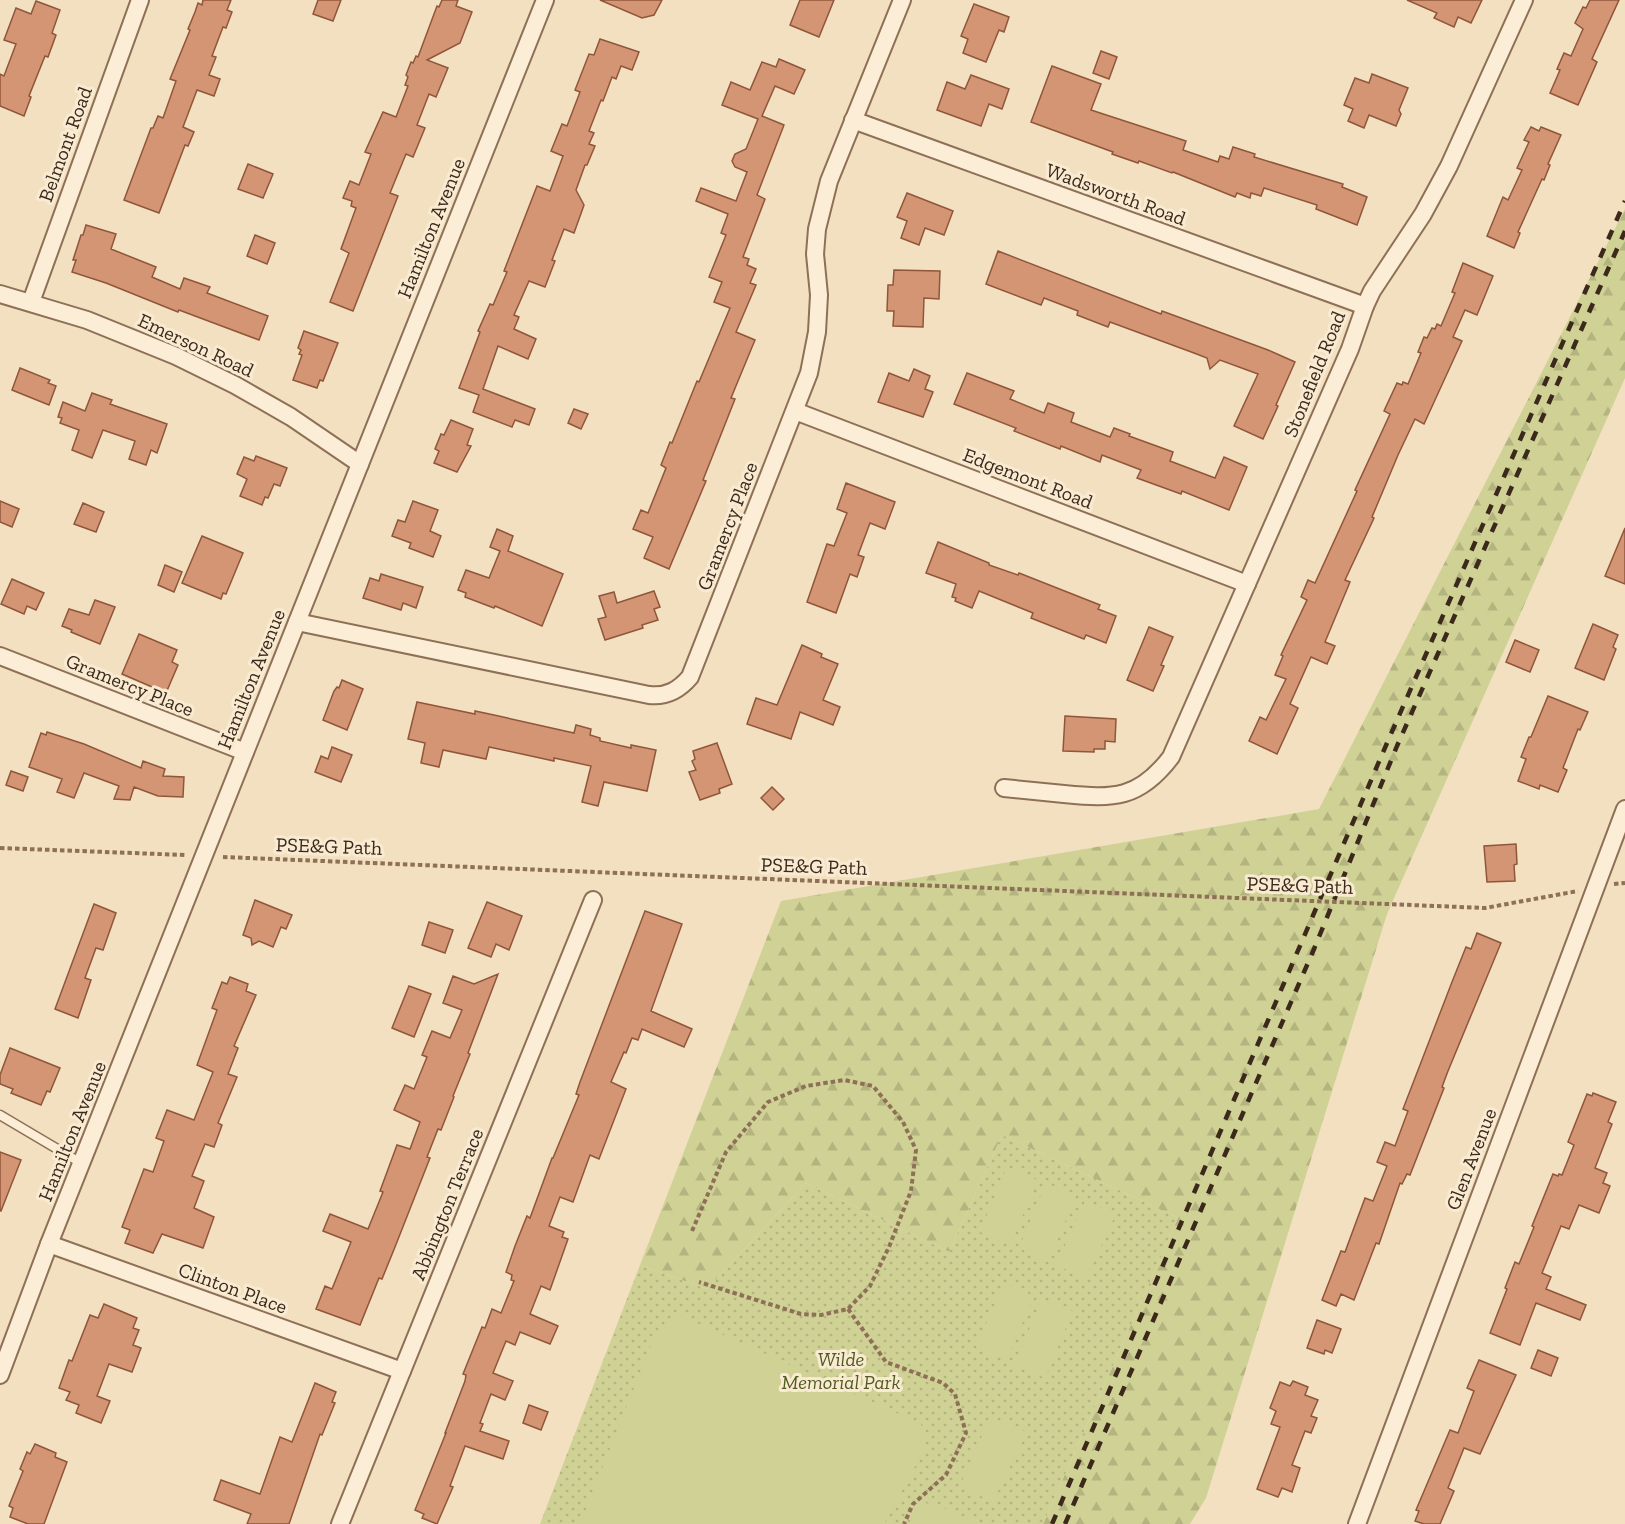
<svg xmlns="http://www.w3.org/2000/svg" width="1625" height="1524" font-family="'Zilla Slab',serif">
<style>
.forest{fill:url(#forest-firs)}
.park{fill:url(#park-dots)}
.garden{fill:#cfd294}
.building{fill:#d49574;stroke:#90563a;stroke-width:1.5}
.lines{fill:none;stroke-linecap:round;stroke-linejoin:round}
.lane-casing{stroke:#8e7057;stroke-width:11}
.street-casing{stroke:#8e7057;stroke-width:20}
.path{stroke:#8e7057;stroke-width:4;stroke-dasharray:4.5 3;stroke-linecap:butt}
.lane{stroke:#fceed6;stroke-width:8}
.street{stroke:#fceed6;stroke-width:16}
.rail{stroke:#3c291c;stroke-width:4.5;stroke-dasharray:10 10;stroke-linecap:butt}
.labels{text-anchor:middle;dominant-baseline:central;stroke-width:6;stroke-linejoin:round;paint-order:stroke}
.street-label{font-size:20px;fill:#3c291c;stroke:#f9ebd2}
.park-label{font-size:20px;font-style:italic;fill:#515b21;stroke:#f9ebd2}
</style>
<defs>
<pattern id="forest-firs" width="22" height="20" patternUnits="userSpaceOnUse" patternTransform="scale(1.5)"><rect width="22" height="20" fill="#cfd294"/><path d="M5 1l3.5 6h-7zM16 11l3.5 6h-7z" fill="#b3b47f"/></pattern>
<pattern id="park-dots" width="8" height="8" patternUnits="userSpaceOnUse" patternTransform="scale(1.5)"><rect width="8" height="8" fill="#cfd294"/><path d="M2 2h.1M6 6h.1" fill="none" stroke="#b3b47f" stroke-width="1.8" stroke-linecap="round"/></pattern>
</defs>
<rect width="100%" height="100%" fill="#f2e0c1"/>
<polygon class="forest" points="1625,209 1625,378 1387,914 1206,1498 1190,1524 1043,1524 1178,1218 1002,1135 949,1252 806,1183 707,1289 640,1265 781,901 1319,809"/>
<polygon class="park" points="1002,1135 1178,1218 1043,1524 540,1524 640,1265 707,1289 806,1183 949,1252"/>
<g class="garden">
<polygon points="1007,1167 1038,1180 1010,1245 980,1232"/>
<polygon points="1046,1183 1076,1196 1048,1262 1019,1248"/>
<polygon points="1085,1201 1116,1214 1086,1279 1056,1265"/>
<polygon points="1004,1283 1034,1296 1006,1361 976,1347"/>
<polygon points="1042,1299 1073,1311 1045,1378 1014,1365"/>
<polygon points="677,1314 921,1424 926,1446 884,1524 580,1524 657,1330"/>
<polygon points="990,1417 1027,1432 993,1502 960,1486"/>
<polygon points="931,1502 980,1524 909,1524 916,1507"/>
</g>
<g class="building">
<polygon points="203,0 231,0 227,10 232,12 226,28 223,27 212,56 216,57 209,75 220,79 214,96 197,90 183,127 194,132 188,146 185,145 159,213 124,200 151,128 153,128 158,116 163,118 176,81 170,79 190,30 188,29 195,12 198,3 202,5"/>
<polygon points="318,0 341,0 333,21 313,14"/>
<polygon points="442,0 458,0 456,6 472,12 460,43 427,60 448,68 436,97 429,94 417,125 425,128 413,157 406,154 390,193 398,196 353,311 330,302 349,253 341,249 356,208 351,206 352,201 343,198 350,181 359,185 371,154 365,152 383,112 396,117 408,86 405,85 408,77 406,75 411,62 413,63 416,56 418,57 437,6 439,7"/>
<polygon points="600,0 662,0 654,15 642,18"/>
<polygon points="800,0 834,0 819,37 790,25"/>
<polygon points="1407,0 1482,0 1471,23 1458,17 1454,27 1434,18 1437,13"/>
<polygon points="1590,0 1619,0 1592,59 1597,62 1578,105 1550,93 1560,70 1557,69 1564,53 1571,56 1583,29 1575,23 1583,7 1586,8"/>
<polygon points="36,1 60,10 52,33 56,35 48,57 45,56 29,96 31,97 24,116 0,106 0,74 4,76 16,44 4,40 16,8 31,14"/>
<polygon points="974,4 1009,17 1004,32 999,30 986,62 963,53 968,39 961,36"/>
<polygon points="600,39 639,52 632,70 621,66 616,79 612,77 603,101 601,100 589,131 594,133 589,144 595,146 587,165 585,165 576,190 584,205 574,233 564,229 552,260 555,261 545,287 529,281 514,315 519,317 514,329 536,339 528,359 498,346 483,389 535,409 529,425 515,420 512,427 473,412 479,395 459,388 480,332 478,331 490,304 493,305 507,272 504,271 537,186 550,191 563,156 551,151 562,124 567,126 580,92 575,90 589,54 594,55"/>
<polygon points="1101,51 1117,57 1109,79 1093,73"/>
<polygon points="779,59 805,70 794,94 775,86 762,116 784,125 757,195 765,199 743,257 749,259 747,265 756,269 750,283 756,285 736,332 755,340 731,398 735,399 703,480 706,481 669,569 644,558 653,537 633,529 641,510 648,513 666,468 661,465 670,442 672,443 697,381 699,382 730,308 714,302 722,282 709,277 726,235 721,233 728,214 696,201 701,188 736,201 747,172 735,167 732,161 735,154 746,149 758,119 722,105 731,82 750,90 762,62 776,67"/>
<polygon points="1052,66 1101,84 1091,110 1186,141 1183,150 1218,162 1220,156 1229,159 1233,147 1255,154 1254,157 1343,184 1342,187 1367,197 1357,225 1316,209 1317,205 1264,188 1261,196 1251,193 1250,198 1237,193 1235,197 1173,172 1172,173 1139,161 1138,163 1112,154 1113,152 1031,122"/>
<polygon points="1372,74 1408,88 1399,110 1401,114 1396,126 1369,115 1364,128 1348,121 1353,109 1344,105 1355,78 1369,83"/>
<polygon points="971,75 1009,89 1002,109 989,104 981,126 937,110 947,82 965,89"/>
<polygon points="1531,127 1539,131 1541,127 1561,135 1548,164 1550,165 1544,180 1542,179 1518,232 1520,233 1514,248 1487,236 1503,197 1508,200 1522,170 1517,168 1529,142 1524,140"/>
<polygon points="248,164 273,174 263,198 238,189"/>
<polygon points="907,193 953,211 944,235 925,228 919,245 901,238 907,221 897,217"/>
<polygon points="86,225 116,234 111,249 156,267 152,277 180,289 184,278 210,287 207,293 268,316 259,340 179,310 178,312 106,283 72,272 76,260 73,260 81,235 83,235"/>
<polygon points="255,235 275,243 267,264 247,256"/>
<polygon points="998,251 1161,314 1162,311 1268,350 1295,362 1276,405 1278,406 1263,439 1234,426 1258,374 1220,360 1210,369 1207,358 1194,353 1110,322 1108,327 1077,315 1078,311 1044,298 1041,305 986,284"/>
<polygon points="1463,263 1493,276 1477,315 1465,310 1453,337 1462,341 1424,424 1415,419 1398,455 1372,517 1374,518 1345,580 1350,582 1325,642 1335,646 1327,664 1311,657 1290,704 1298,708 1277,754 1249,741 1260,717 1266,720 1286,679 1275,675 1283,656 1281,655 1307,600 1301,597 1308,580 1315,583 1357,491 1355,490 1390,414 1384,411 1397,383 1402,385 1403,382 1408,384 1421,353 1418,352 1424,337 1427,338 1432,328 1435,329 1437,324 1441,326 1455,293 1452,292"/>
<polygon points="894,270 940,271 939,299 924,298 923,327 893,326 894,311 887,311 888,285 893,285"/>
<polygon points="304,331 338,343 323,381 320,380 317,388 293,380 302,355 299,354 301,350 298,348"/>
<polygon points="20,368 50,380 48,383 56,386 49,405 12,390"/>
<polygon points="914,369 930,376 925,389 933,392 923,417 878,402 889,373 909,381"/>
<polygon points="967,373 1014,391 1010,399 1044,413 1048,403 1074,413 1071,422 1110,437 1114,428 1130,434 1129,436 1173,452 1170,461 1215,478 1224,457 1247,467 1229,510 1182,491 1181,494 1137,478 1141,470 1102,455 1100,462 1061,446 1060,449 1014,431 1016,428 954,404"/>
<polygon points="92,393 112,400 110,404 167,424 157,453 151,450 146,465 129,459 135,441 103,430 92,458 72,450 79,430 60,423 62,418 58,417 63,402 85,411"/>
<polygon points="574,409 588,414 581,429 568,423"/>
<polygon points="451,420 473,429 467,445 471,446 457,472 434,463 439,451 435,449 441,434 444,435"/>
<polygon points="256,456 287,468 280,486 274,484 268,498 265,497 262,505 240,496 247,479 237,474 244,457 254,461"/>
<polygon points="846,483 895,502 885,529 870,523 858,555 864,557 857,577 850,574 836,613 807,602 827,544 834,546 847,513 837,509"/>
<polygon points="0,501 19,509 12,527 0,522"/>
<polygon points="413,501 438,510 430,531 441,536 433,557 409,548 411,543 392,536 398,520 405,522"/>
<polygon points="83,503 104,512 96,532 74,524"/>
<polygon points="1625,528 1625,584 1605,576"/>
<polygon points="497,529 513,536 508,551 563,574 542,626 495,606 494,608 465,597 466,593 458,590 466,570 489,578 500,551 490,547"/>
<polygon points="202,536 243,553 226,594 223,593 221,599 182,583"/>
<polygon points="938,542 989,563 989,565 1018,575 1019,573 1100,605 1098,609 1116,616 1106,643 1086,635 1084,639 1031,618 1033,613 979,591 972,608 955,601 956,598 952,597 956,584 926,573"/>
<polygon points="165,565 182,572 174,592 158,585"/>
<polygon points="381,574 423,587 416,608 403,603 401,610 363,598 370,578 379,581"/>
<polygon points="12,579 44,593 36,610 27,606 24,614 1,604"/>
<polygon points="654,591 660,607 654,609 658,620 642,625 643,628 605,640 598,619 606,617 599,596 614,592 617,603"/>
<polygon points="95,600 115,607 100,644 71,632 72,630 62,626 69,609 89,615"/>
<polygon points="1593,624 1618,635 1613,647 1616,649 1604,680 1575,668"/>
<polygon points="1149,627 1173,637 1161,665 1164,666 1153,691 1127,680"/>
<polygon points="139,634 177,650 172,662 178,665 166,693 122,674"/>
<polygon points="1515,640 1539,650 1530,672 1506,662"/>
<polygon points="802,645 822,654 821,657 838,664 823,700 840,707 833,725 800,712 791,739 747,724 756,698 777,705"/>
<polygon points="342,680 363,689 347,730 323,720 334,691 337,687 339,688"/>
<polygon points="1548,696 1588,712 1580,730 1578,729 1563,768 1567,770 1558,792 1540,785 1539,789 1518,781 1526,759 1521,757 1529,737 1531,737"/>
<polygon points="417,702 475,714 475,711 494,715 574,733 576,725 591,729 590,735 600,738 600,741 631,748 631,745 656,750 647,791 604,782 598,806 582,802 591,766 554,758 554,761 489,747 486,759 443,750 439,767 421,763 425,743 408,739"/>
<polygon points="1065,716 1116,719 1115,742 1105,741 1105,749 1094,749 1094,752 1063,751"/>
<polygon points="47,732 84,744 141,768 143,761 165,769 163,776 184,777 183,797 158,796 134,787 130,800 114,799 119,786 84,773 74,798 57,792 62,779 29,767 41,733 46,735"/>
<polygon points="717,743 732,784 719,789 720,793 700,800 689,772 696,770 692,761 695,759 693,751"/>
<polygon points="332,747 352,755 341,782 315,772 321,756 328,759"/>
<polygon points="11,771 28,777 23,791 6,785"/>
<polygon points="772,787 784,799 773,810 761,798"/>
<polygon points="1516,844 1517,864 1514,865 1515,881 1487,882 1484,846"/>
<polygon points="255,900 292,915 286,929 281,927 273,947 259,941 252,945 251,938 243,935"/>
<polygon points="487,902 522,916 509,950 496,944 491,957 468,948"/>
<polygon points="94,904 116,913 103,950 96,948 85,978 91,980 78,1018 55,1009"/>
<polygon points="645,911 682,924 651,1011 692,1029 684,1047 642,1029 638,1040 632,1038 626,1053 624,1052 611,1082 626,1089 599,1159 590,1155 573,1202 560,1197 549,1226 564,1232 562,1237 568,1239 550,1290 541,1286 530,1314 558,1326 550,1344 520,1332 515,1345 506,1341 493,1373 513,1381 505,1400 491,1394 480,1423 483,1424 480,1431 509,1441 503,1459 465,1446 450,1486 453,1487 437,1524 422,1518 424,1514 415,1510 446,1433 445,1433 465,1381 466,1375 463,1374 482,1327 485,1328 492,1309 501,1313 514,1281 511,1280 512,1275 506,1272 515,1246 527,1216 530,1218 552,1158 553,1158 579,1095 576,1094 580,1082"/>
<polygon points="429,922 453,930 445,953 422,945"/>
<polygon points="1477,933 1501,943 1448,1071 1442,1087 1444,1088 1410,1175 1407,1174 1402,1184 1400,1183 1379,1244 1376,1243 1354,1300 1341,1294 1336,1306 1322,1300 1341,1251 1345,1252 1365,1198 1373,1201 1387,1166 1377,1162 1385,1142 1395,1146 1408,1111 1403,1109 1452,982 1466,947 1471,949"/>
<polygon points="498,974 468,1053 470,1054 453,1096 454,1097 441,1130 438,1129 427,1157 430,1158 395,1247 382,1279 379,1278 360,1325 316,1309 325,1286 332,1289 351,1242 323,1231 330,1214 368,1229 383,1192 380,1191 397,1145 410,1149 420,1122 394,1110 405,1085 414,1089 427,1057 422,1055 432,1031 450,1038 462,1010 443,1003 453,976 474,984"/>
<polygon points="230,977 248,984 246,991 256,995 234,1046 238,1048 228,1074 237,1077 218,1123 222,1125 214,1147 205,1144 192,1176 204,1181 194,1208 214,1217 203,1248 162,1234 153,1253 125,1243 130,1230 122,1227 144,1169 153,1172 164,1141 156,1138 167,1110 194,1120 213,1072 197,1065 217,1010 212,1008 222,982 227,984"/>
<polygon points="409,986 431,994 414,1037 392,1028"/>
<polygon points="10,1048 60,1068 50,1092 47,1091 41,1105 11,1093 13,1089 0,1084 0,1075"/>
<polygon points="1593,1093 1616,1102 1608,1122 1612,1124 1595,1168 1607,1173 1603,1183 1610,1186 1599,1213 1579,1205 1569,1229 1561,1226 1542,1273 1551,1277 1546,1289 1586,1305 1580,1320 1536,1303 1520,1345 1490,1333 1507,1289 1505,1288 1515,1262 1519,1264 1534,1227 1532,1226 1553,1174 1558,1176 1559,1174 1562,1175 1574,1145 1568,1142 1587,1094 1592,1096"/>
<polygon points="0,1152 21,1160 1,1211 0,1211"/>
<polygon points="104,1304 137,1318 133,1328 139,1330 133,1345 141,1348 132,1372 109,1364 97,1396 110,1401 101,1423 76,1413 79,1405 66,1400 70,1392 59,1388 69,1360 72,1361 90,1315 98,1318"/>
<polygon points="1317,1320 1341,1329 1332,1353 1325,1350 1324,1354 1307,1348"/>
<polygon points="1538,1350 1558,1358 1551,1376 1531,1368"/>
<polygon points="1479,1360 1516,1375 1480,1454 1464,1448 1448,1488 1454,1491 1440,1524 1424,1524 1415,1521 1419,1511 1416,1510 1450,1430 1458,1433 1474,1391 1467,1388"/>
<polygon points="1293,1381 1308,1387 1305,1395 1318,1400 1311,1416 1317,1418 1311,1433 1305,1431 1292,1465 1300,1468 1292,1492 1282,1488 1278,1497 1257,1489 1280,1427 1271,1424 1276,1411 1270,1408 1280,1382 1290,1386"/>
<polygon points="315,1383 336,1392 332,1402 335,1403 322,1435 320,1434 289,1524 247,1524 251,1514 214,1500 221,1480 260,1494 280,1437 292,1442"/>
<polygon points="529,1405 548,1412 541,1430 523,1423"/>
<polygon points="35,1444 56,1453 55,1457 67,1462 44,1524 28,1524 10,1517 13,1508 9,1506 23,1471 20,1469 27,1452 30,1454"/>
</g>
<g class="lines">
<g class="lane-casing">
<polyline id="lane" points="0,1115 81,1163"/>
</g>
<g class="street-casing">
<g id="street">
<polyline points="853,120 1365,306"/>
<polyline points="0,294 87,320 176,356 235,385 291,417 360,464"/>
<polyline points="31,302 140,0"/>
<polyline points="795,411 1247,584"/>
<path d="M297 622 649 695C667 697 679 690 690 677L809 373 817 332 819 295 815 254 817 229 829 181 902 0"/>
<polyline points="0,656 245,752"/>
<path d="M1004 788C1024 790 1044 792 1064 794 1114 799 1139 799 1171 757L1350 349 1365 306 1372 291 1423 214 1449 166 1524 0"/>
<polyline points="49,1244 402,1371"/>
<polyline points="0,1375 49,1244 545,0"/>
<polyline points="340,1524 593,900"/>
<polyline points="1357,1524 1625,809"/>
</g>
</g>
<g class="path">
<polyline points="0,848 185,855"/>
<polyline points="223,857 1485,908 1578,891"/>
<polyline points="1614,884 1625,883"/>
<polyline points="692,1231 726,1152 768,1102 806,1086 844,1080 873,1086 903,1122 916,1150 911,1191 889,1247 870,1286 848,1309 821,1315 801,1314 699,1282"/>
<polyline points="848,1309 886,1362 943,1383 955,1394 966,1433 946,1475 913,1504 904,1524"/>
</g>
<use href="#lane" class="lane"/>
<use href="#street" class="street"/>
<g class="rail">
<polyline points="1052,1524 1387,743 1625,201"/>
<polyline points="1065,1524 1314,949 1397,746 1625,231"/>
</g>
</g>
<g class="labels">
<g class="street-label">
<text transform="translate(65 144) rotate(-70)">Belmont Road</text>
<text transform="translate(1116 194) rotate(20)">Wadsworth Road</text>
<text transform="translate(431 228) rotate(-68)">Hamilton Avenue</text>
<text transform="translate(196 345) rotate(25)">Emerson Road</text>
<text transform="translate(1314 374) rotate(-68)">Stonefield Road</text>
<text transform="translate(1028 478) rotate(21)">Edgemont Road</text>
<text transform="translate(727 526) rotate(-69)">Gramercy Place</text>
<text transform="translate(251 679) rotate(-68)">Hamilton Avenue</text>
<text transform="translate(130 685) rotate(22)">Gramercy Place</text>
<text transform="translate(329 846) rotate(2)">PSE&amp;G Path</text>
<text transform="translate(814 866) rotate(2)">PSE&amp;G Path</text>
<text transform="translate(1300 885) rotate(2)">PSE&amp;G Path</text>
<text transform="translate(72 1131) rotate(-68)">Hamilton Avenue</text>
<text transform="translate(1471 1159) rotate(-69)">Glen Avenue</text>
<text transform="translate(447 1204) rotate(-68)">Abbington Terrace</text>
<text transform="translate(233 1288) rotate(20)">Clinton Place</text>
</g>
<g class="park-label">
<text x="841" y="1359">Wilde<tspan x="841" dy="23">Memorial Park</tspan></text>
</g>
</g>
</svg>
